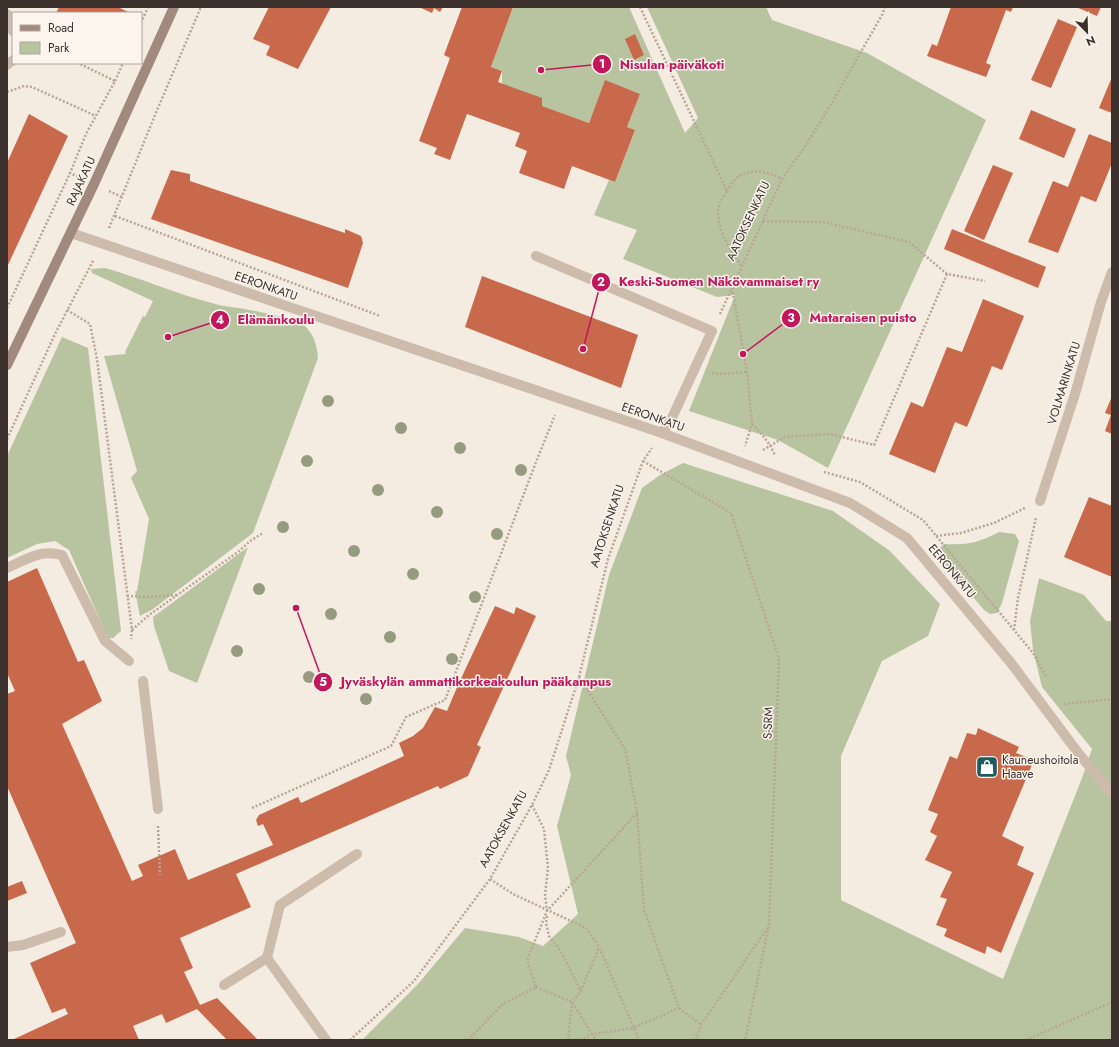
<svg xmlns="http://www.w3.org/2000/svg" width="1119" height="1047" font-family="Jost,sans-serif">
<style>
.green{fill:#b8c4a0}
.building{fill:#c8694b}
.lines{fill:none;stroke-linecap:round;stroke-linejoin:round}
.path{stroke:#b9a596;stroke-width:2.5;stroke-dasharray:2 2;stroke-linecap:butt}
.lane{stroke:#cdbbac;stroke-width:10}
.street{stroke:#cdbbac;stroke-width:10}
.secondary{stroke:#a18a7d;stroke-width:10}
.tree{fill:#969b7f}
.labels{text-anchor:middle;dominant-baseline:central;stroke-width:3;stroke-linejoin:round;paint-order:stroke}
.street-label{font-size:12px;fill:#3b302b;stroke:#fbf5ee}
.poi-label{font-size:12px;fill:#3b302b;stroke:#fbf5ee;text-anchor:start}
.leader{fill:none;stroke:#c2185b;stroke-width:1.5}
.callout-dot{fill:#c2185b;stroke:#fbf5ee;stroke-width:1.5}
.mark-label{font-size:12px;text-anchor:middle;font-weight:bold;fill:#fff}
.callout-label{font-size:13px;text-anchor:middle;font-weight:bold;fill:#c2185b;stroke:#fbf5ee;stroke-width:3;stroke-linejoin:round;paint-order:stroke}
</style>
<rect width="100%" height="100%" fill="#f4ebe1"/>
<g class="green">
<polygon points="513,7 629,7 685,133 698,118 647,7 766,7 772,20 867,53 986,120 828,468 778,440 689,411 735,295 717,297 623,259 637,230 594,215 609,180 615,182 635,130 627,127 640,94 605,81 589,123 542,106 502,83 502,71 491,67"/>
<path d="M105 268C141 278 176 294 212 303 221 306 231 307 239 308 251 310 298 319 304 325 314 334 317 345 318 358L253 533 153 609 140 616 135 591H137L149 519 131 478 137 471 104 356 126 354 125 352 143 316 145 317 153 301 92 273 91 269Z"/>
<polygon points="62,337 88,348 121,631 113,638 108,638 69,550 55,541 37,544 7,558 7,456"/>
<polygon points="683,463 833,511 890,551 940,604 928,636 882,661 841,756 841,900 1003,979 1082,778 1092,749 1042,687 1033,650 1030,621 1039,578 1084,595 1106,621 1112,621 1111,1040 362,1040 418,984 465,928 519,937 543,946 578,914 557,826 571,775 566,756 609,575 642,488 660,475"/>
<path d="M999 532 1015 534 1019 541 1002 603 997 613 990 614 984 610 937 554 938 550 944 544C969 545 977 543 999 532Z"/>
<polygon points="248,547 197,683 169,671 154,626 153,617"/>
</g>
<g class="building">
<polygon points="59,7 118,7 130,13 56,13"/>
<polygon points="269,7 331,7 298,69 266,55 270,46 253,39"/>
<polygon points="419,7 443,7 440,12 434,8 432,13"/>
<polygon points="462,7 513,7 491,67 502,71 498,82 542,98 542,106 589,123 605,80 640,94 627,127 635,130 615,182 572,166 564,189 519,173 527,151 515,146 520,133 467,114 450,160 434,154 437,148 419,141 450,58 444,55"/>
<polygon points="951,7 1013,7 1011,12 1006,10 986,63 991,65 986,77 927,56 932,44 937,46"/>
<polygon points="1076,7 1101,7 1097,16"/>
<polygon points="1058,19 1077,27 1051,88 1031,80"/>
<polygon points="635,34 644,55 634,60 625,39"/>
<polygon points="1112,77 1112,113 1099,108"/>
<polygon points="1031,110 1076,129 1064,158 1019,139"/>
<polygon points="29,114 68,136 7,267 7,163"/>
<polygon points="1089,134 1112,143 1112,163 1096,202 1081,196 1058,253 1028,242 1053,181 1068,187"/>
<polygon points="993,165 1013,173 984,240 964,231"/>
<polygon points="171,170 190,174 190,181 345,233 345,229 361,236 363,243 348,288 151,219"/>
<polygon points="952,229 1046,267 1038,288 944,249"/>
<polygon points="482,276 638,335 621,388 465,327"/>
<polygon points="983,299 1024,316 1002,370 992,366 967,427 955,422 935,473 889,454 911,402 923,407 947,347 962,352"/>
<polygon points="1112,396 1112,434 1105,431 1111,415 1105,413"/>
<polygon points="1089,497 1112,506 1112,577 1064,557"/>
<polygon points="37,568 78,662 84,660 102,701 62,724 132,881 143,876 138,865 175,849 188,880 273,845 263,824 258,826 256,820 259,815 298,797 301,803 404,756 399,743 413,736 423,728 435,707 447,711 458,685 495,606 514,614 516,607 536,616 477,745 481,747 468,776 440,789 438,786 236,874 251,907 180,938 193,968 184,972 200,1005 217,998 258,1040 227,1040 197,1009 166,1023 162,1014 133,1026 139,1040 12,1040 68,1014 65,1008 52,1013 30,963 76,943 7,786 7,694 15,691 7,673 7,582"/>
<polygon points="978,728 1019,747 1016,753 1034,760 1002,836 1024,847 1017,865 1034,873 1001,953 987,946 985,954 944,936 947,929 936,925 947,899 940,897 952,872 925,860 937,836 930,832 938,814 928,810 950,756 957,759 967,733 976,735"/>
<polygon points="22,881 27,893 7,901 7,887"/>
</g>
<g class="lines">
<g class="path">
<path d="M640 7 727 191C724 196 718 204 718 211 717 231 730 249 741 265"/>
<polyline points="141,23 148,7"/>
<polyline points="115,81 123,63"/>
<polyline points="7,92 24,86 32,87 96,116"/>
<polyline points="78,177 70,173 86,134 115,81 78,63"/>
<polyline points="109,191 122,197"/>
<path d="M727 191C730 186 734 179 739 176 754 168 769 172 782 179"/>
<polyline points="115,216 380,316"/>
<polyline points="763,221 823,222 909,242 947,274"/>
<polyline points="109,228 155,115 201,7"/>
<polyline points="732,288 747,372 752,424 745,446"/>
<polyline points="7,308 70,173"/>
<polyline points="67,310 90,324 97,359 132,630 131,639"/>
<polyline points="720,314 782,179 806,145 830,106 882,15 885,7"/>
<polyline points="712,373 718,374 747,372"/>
<path d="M752 424C762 434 770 443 775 456"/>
<polyline points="7,439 55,334 94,259"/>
<polyline points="763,450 785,437 830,434 874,445 947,274 985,281"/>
<polyline points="643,461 731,513 779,659 769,925 745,1040"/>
<polyline points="824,472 860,482 923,520 1033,653 1046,676"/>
<polyline points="936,536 961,533 994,523 1025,508"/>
<polyline points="127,596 149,597 177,595"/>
<polyline points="132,630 149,615 238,552 250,541 263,533"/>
<polyline points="1014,630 1018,598 1036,518"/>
<polyline points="579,677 625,749 637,812 644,910 679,1008 701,1025"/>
<polyline points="1064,704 1112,699"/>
<polyline points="532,805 544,829 548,868 545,895 547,911"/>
<polyline points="252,808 391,746 406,717 445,700 536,462 555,415"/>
<polyline points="158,826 160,875"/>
<polyline points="490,879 513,894 586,928 599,947 639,1040"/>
<polyline points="547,916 546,923 549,936 560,950 581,991"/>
<polyline points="536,987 572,1002 596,1040"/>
<polyline points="350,1040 414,981 490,879 532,805 549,770 579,677 608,559 643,461 652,448"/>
<polyline points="468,1040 503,1004 536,987 527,960 547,911 637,813"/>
<polyline points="568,1040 572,1002 581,991 599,947"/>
<polyline points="580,1040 593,1034 633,1028 679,1008"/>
<polyline points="696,1040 701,1025 769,926"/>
<polyline points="1026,1040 1112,1002"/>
</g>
<g class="lane">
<polyline points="536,256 712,331 671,420 662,433"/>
<path d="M7 568C27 559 40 549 62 555L105 641 129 661"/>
<polyline points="143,681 158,809"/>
<polyline points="7,947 23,945 61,932"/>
<polyline points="267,958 280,905 357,854"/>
<polyline points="224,985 267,958 326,1040"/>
</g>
<g class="street">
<polyline points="7,14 13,31"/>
<polyline points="7,65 13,60"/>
<polyline points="71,233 662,433 850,503 907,538 1011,663 1079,754 1112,794"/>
<polyline points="1040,501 1075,394 1101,302 1112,272"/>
</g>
<polyline class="secondary" points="7,365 94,184 174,7"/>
</g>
<g class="tree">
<circle cx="328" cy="401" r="6"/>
<circle cx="401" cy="428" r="6"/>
<circle cx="460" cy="448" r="6"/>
<circle cx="307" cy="461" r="6"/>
<circle cx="521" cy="470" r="6"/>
<circle cx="378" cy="490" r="6"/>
<circle cx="437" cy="512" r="6"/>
<circle cx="283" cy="527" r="6"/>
<circle cx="497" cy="534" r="6"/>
<circle cx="354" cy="551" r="6"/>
<circle cx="413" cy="574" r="6"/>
<circle cx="259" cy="589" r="6"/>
<circle cx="475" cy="597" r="6"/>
<circle cx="331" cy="614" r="6"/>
<circle cx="390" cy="637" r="6"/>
<circle cx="237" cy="651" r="6"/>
<circle cx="452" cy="659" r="6"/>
<circle cx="309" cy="677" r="6"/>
<circle cx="366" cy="699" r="6"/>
</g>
<defs>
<g id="shop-square" transform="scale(1.15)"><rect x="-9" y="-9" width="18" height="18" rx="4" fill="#1f5a5e" stroke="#fbf5ee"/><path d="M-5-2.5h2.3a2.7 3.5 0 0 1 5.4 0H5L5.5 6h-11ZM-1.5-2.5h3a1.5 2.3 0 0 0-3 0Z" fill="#fff"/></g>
</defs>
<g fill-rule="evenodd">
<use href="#shop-square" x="987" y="767"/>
</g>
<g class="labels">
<g class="street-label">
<text transform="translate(81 181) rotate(-65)">RAJAKATU</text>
<text transform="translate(748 221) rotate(-65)">AATOKSENKATU</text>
<text transform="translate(266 286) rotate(19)">EERONKATU</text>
<text transform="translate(1064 383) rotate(-73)">VOLMARINKATU</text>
<text transform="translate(653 417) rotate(19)">EERONKATU</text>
<text transform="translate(607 526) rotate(-72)">AATOKSENKATU</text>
<text transform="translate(952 571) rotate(50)">EERONKATU</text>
<text transform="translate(768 723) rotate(-88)">S-SRM</text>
<text transform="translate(503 829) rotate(-61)">AATOKSENKATU</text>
</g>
<g class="poi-label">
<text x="1002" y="760">Kauneushoitola<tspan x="1002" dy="14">Haave</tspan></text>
</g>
</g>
<path class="leader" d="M541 70L602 64M583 349L601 282M743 354L791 318M168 337L220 320M296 608L323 682"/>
<g class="callout-dot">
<circle cx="541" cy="70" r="4"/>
<circle cx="583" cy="349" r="4"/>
<circle cx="743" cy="354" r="4"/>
<circle cx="168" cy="337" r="4"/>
<circle cx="296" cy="608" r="4"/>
<circle cx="602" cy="64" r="10"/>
<circle cx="601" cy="282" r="10"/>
<circle cx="791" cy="318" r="10"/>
<circle cx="220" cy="320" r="10"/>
<circle cx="323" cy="682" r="10"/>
</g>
<g class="mark-label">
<text x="602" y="68">1</text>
<text x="601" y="286">2</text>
<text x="791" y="322">3</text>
<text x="220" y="324">4</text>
<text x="323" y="686">5</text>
</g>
<g class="callout-label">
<text x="672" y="69">Nisulan päiväkoti</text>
<text x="719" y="286">Keski-Suomen Näkövammaiset ry</text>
<text x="863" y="322">Mataraisen puisto</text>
<text x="276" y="324">Elämänkoulu</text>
<text x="476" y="686">Jyväskylän ammattikorkeakoulun pääkampus</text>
</g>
<rect width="1119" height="1047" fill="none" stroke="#3b302b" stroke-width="16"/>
<rect x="12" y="12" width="130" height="52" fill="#fbf5ee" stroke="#aea6a0"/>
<rect x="20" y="25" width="20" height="6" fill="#a18a7d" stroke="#aea6a0"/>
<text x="48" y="32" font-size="12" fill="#3b302b">Road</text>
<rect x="20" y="42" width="20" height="12" fill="#b8c4a0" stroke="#aea6a0"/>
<text x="48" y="52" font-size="12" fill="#3b302b">Park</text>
<g transform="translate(1087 32) rotate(157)" stroke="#fbf5ee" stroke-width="3" paint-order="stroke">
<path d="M0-3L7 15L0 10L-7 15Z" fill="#3b302b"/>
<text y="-6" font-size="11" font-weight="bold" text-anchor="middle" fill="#3b302b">N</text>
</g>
</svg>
